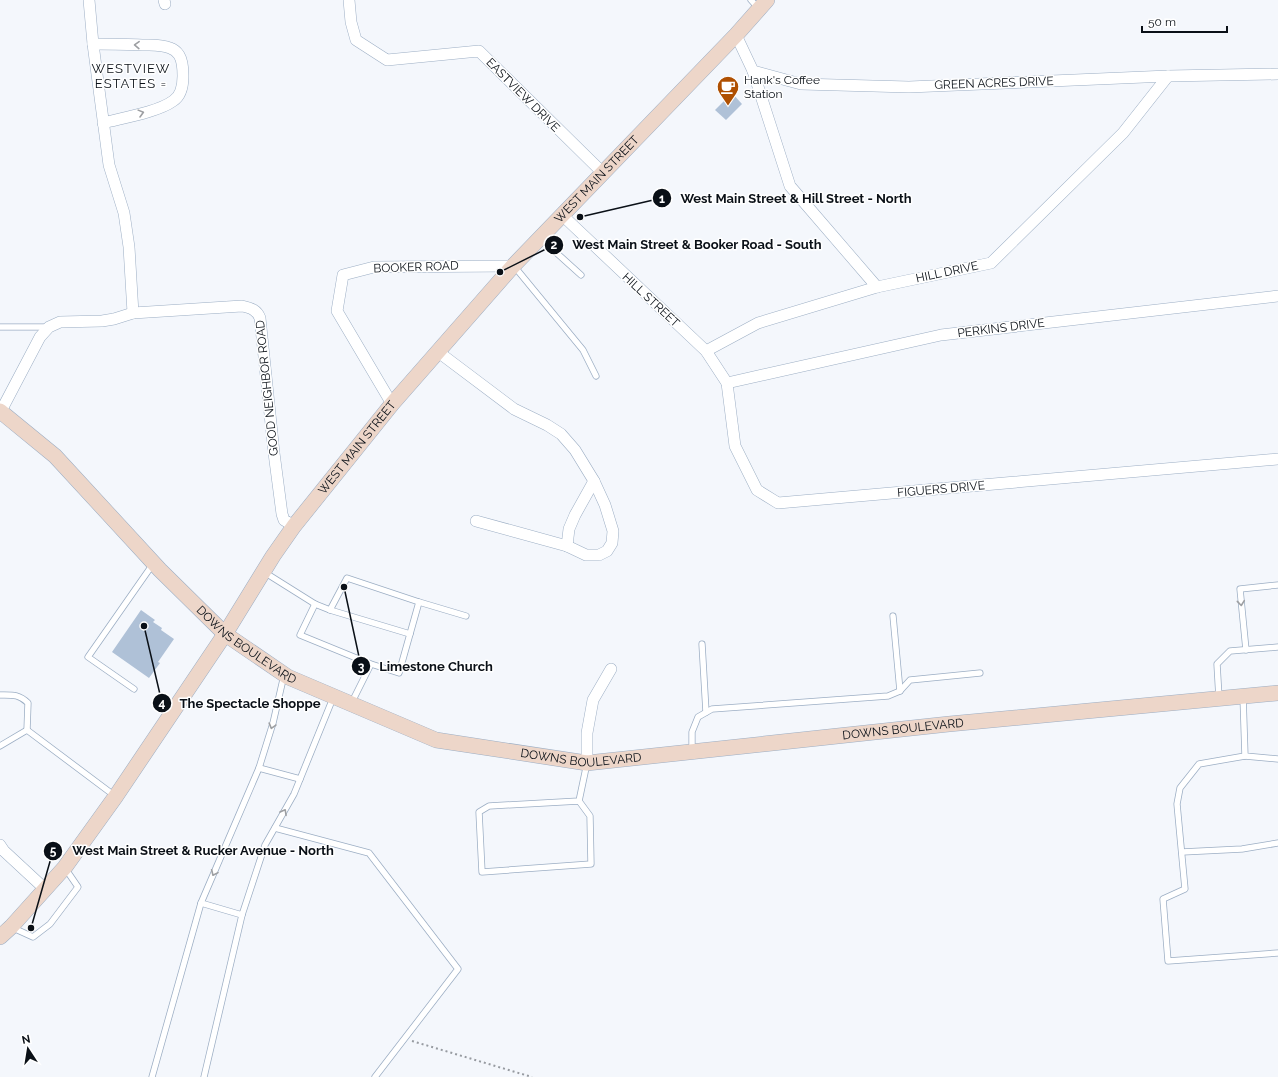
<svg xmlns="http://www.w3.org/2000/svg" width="1278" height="1077" font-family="Raleway,sans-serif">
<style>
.building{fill:#afc1d7}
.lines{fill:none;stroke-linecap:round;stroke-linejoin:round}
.lane-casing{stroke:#9caec4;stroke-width:7}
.street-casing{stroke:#9caec4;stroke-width:12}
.secondary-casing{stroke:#9caec4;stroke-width:16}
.path{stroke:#979ba1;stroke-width:2;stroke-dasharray:2 3;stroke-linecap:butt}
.lane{stroke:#fff;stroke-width:5.5}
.street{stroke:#fff;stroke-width:11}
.secondary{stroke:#edd6c9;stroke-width:15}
.oneway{stroke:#9d9fa2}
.labels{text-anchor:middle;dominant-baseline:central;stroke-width:3;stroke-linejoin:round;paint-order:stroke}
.poi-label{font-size:12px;fill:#0a1017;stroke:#fff;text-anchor:start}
.street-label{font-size:12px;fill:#0a1017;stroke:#fff}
.neighbourhood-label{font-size:13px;letter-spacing:1px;fill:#0a1017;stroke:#fff}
.leader{fill:none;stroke:#0a1017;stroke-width:1.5}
.callout-dot{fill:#0a1017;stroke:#fff;stroke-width:1.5}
.mark-label{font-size:12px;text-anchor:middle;font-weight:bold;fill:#fff}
.callout-label{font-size:13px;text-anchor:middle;font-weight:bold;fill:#0a1017;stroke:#fff;stroke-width:3;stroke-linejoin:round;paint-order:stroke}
</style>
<rect width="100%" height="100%" fill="#f4f7fc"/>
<g class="building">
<polygon points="732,93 742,104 726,120 715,110"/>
<polygon points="141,610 155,620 153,622 162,628 161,630 174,639 158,662 160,663 149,678 112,652"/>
</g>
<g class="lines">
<g class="lane-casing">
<g id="lane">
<polyline points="751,0 759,9"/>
<polyline points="540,238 581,275"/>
<polyline points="514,266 583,350 596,376"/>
<polyline points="0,327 49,327"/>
<polyline points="264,572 315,604"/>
<polyline points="419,602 466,616"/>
<polyline points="330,610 410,634"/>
<polyline points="893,616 900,691"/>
<polyline points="702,644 706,712"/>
<polyline points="1246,650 1240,589 1278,585"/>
<polyline points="284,675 273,723 259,768 201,903 242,915 265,845 294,794 333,698"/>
<polyline points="134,689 88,657 153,564"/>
<path d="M0 695C12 695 19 694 28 703L27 730"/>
<polyline points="1243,696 1245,756 1278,759"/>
<polyline points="1219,698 1217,664 1230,651 1278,647"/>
<polyline points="351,704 371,664 399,673 419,602 347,578 330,610 315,604 300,635 371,664"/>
<polyline points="0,746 27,730 115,796"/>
<polyline points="692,751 692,732 698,717 712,709 888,696 900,691 910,680 980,673"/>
<polyline points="1245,756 1199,764 1180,788 1177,804 1185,889 1163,899 1168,961 1278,953"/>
<polyline points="259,768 300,779"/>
<polyline points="579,801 590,816 591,864 482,872 479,812 489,806 579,801 587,763"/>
<polyline points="275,828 369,853 458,969 375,1077"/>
<polyline points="1182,852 1242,849 1278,843"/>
<polyline points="11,927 33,937 50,924 78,887 65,868"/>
<polyline points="152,1077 201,903"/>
<polyline points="204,1077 242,915"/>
</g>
</g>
<g class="street-casing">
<g id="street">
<polyline points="89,0 93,44 109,165 124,213 129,247 133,313"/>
<polyline points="164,0 165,4"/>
<polyline points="349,0 351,22 356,40 387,60 479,51 603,173"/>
<polyline points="736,35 753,71 801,84 909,87 1168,76 1278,74"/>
<path d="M93 44C109 44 126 44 142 45 151 45 161 44 170 48 173 49 177 52 179 55 183 61 183 70 183 76 183 85 181 96 173 101 158 112 122 118 103 123"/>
<polyline points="753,71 790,186 877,287"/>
<polyline points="562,215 706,351 727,383 735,446 757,490 778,503 1278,459"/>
<polyline points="437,351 514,409 547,425 561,434 575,450 594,481 605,505 613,531 612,543 607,551 599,555 586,555 567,546 476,521"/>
<polyline points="706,351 758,323 877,287 991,263 1123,133 1168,76"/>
<polyline points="727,383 941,335 1278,296"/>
<polyline points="392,404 337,311 343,275 374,267 513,266"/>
<path d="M0 413 40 337 49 327 60 322 102 321 114 319 133 313 242 306C251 308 257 310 260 318L274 453 282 514 284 520 294 526"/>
<polyline points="567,546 569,529 575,515 594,481"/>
<polyline points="587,763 587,733 593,700 611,669"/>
<polyline points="0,845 4,851 45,889"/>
</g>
</g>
<g class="secondary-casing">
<g id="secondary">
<path id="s1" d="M0 411 55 456 160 570 225 634 288 677 436 740 587 763 949 724 1278 693"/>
<path id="s2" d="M0 937 11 927 65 867 116 796 225 634 273 556 294 526 392 404 513 266 736 35 767 0"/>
</g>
</g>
<polyline class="path" points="412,1041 532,1077"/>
<use href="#lane" class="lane"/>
<use href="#street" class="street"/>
<use href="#secondary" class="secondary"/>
</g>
<defs><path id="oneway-chevron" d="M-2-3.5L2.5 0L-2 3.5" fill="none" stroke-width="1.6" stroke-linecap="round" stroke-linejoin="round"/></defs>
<g class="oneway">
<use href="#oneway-chevron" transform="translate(137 45) rotate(-178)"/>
<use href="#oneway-chevron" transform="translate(141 113) rotate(-15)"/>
<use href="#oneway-chevron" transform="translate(1241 603) rotate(84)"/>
<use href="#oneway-chevron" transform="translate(272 726) rotate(106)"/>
<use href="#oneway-chevron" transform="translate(284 812) rotate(-61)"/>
<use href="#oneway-chevron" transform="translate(214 873) rotate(114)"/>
</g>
<defs>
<g id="cafe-pin" transform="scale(1.15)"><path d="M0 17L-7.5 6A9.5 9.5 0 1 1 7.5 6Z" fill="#af5002" stroke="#fff"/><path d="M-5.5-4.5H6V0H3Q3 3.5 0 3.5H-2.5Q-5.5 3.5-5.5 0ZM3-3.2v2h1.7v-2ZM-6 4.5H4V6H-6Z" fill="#fff"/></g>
</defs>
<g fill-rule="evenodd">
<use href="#cafe-pin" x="728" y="87"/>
</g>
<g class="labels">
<g class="poi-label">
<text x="744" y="80">Hank's Coffee<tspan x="744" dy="14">Station</tspan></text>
</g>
<g class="street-label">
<text transform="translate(994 83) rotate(-2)">GREEN ACRES DRIVE</text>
<text transform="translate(523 95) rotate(45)">EASTVIEW DRIVE</text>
<text stroke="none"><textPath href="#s2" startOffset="967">WEST MAIN STREET</textPath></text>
<text transform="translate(416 267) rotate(-2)">BOOKER ROAD</text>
<text transform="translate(947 272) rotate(-12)">HILL DRIVE</text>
<text transform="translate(651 300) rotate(43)">HILL STREET</text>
<text transform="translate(1001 328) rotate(-7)">PERKINS DRIVE</text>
<text transform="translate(267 388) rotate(-96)">GOOD NEIGHBOR ROAD</text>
<text stroke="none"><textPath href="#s2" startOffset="607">WEST MAIN STREET</textPath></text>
<text transform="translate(941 489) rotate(-5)">FIGUERS DRIVE</text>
<text stroke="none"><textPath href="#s1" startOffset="341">DOWNS BOULEVARD</textPath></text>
<text stroke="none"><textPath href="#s1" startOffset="1025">DOWNS BOULEVARD</textPath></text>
<text stroke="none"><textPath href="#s1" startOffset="701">DOWNS BOULEVARD</textPath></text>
</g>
<g class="neighbourhood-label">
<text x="131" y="68">WESTVIEW<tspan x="131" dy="15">ESTATES =</tspan></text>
</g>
</g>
<path class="leader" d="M580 217L662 198M500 272L554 245M344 587L361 666M144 626L162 703M31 928L53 851"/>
<g class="callout-dot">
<circle cx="580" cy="217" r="4"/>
<circle cx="500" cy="272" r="4"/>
<circle cx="344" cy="587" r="4"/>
<circle cx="144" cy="626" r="4"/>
<circle cx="31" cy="928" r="4"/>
<circle cx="662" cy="198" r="10"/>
<circle cx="554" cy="245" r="10"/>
<circle cx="361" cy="666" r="10"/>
<circle cx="162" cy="703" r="10"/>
<circle cx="53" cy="851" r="10"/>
</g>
<g class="mark-label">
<text x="662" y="203">1</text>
<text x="554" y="249">2</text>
<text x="361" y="671">3</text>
<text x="162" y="707">4</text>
<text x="53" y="855">5</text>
</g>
<g class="callout-label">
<text x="796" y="203">West Main Street &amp; Hill Street - North</text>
<text x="697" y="249">West Main Street &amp; Booker Road - South</text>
<text x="436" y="671">Limestone Church</text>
<text x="250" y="708">The Spectacle Shoppe</text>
<text x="203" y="855">West Main Street &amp; Rucker Avenue - North</text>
</g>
<g transform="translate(28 1049) rotate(348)" stroke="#ffffff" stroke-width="3" paint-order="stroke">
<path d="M0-3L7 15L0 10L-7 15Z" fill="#0a1017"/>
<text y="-6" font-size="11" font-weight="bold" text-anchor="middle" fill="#0a1017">N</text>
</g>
<path d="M1142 26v6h85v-6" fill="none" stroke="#0a1017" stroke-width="2"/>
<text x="1148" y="26" font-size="12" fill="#0a1017" stroke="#ffffff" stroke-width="3" paint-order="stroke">50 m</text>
</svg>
